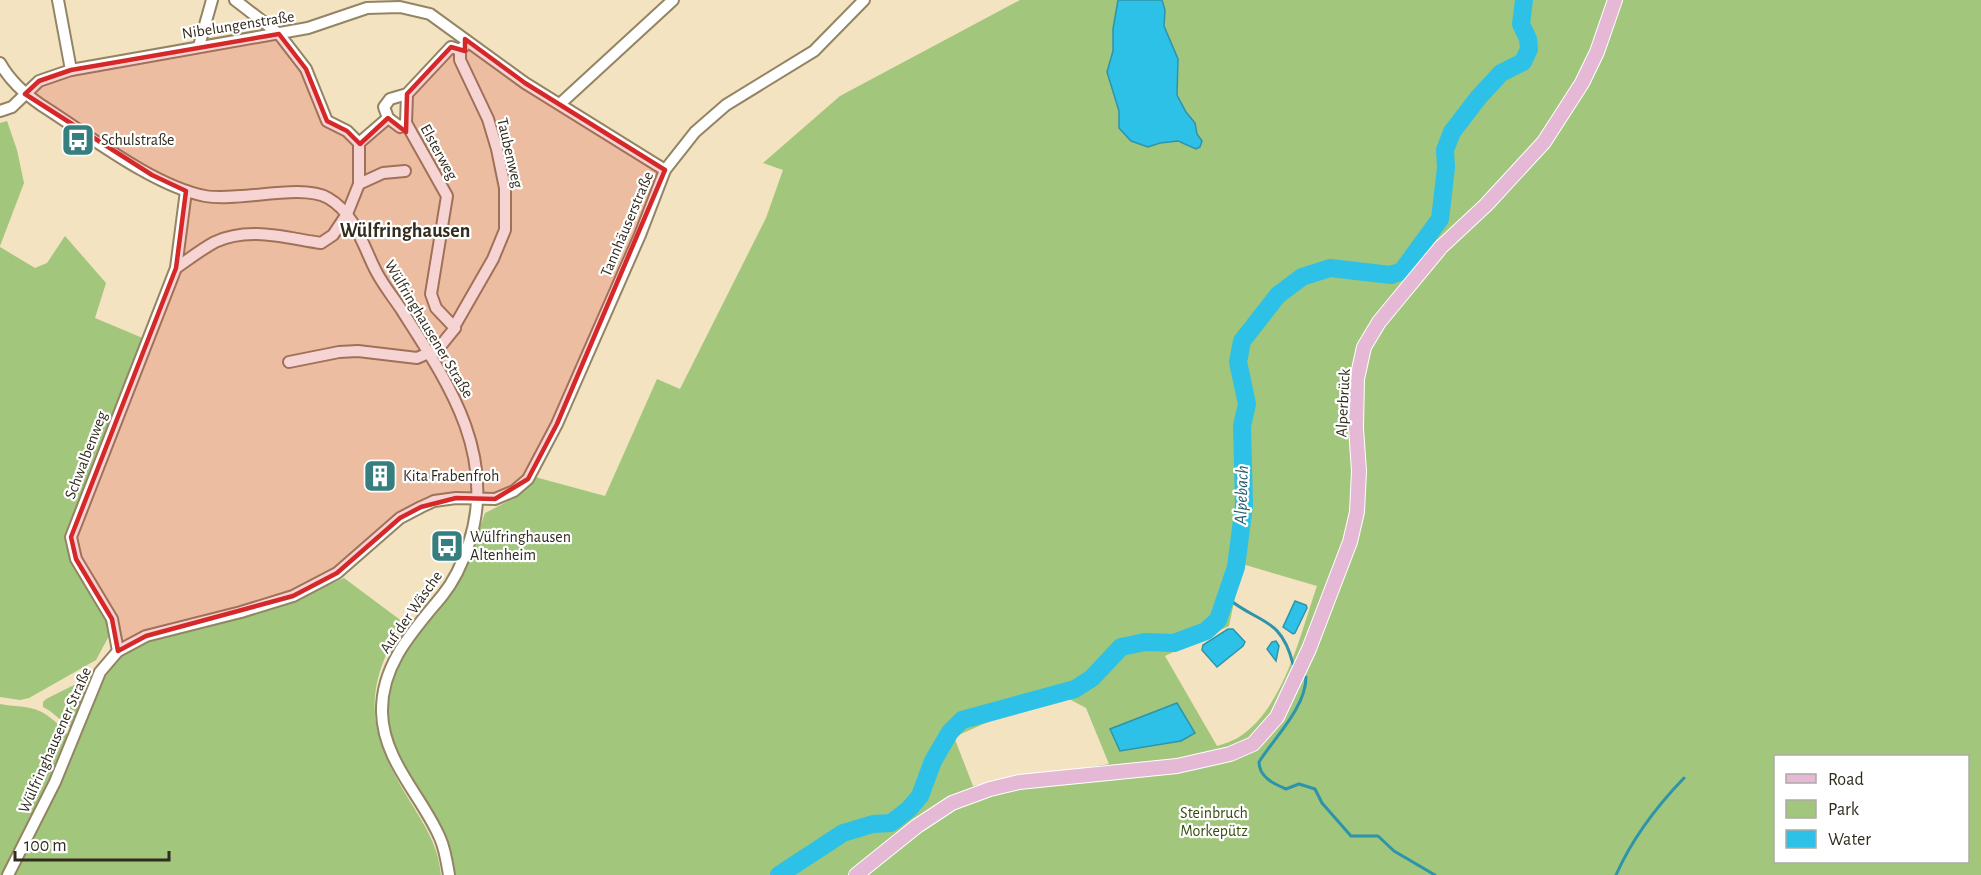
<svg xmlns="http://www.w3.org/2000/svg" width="1981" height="875" font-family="'Alegreya Sans',sans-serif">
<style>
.green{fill:#a1c67c;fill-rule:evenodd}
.water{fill:#2dc1e7;stroke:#2e94ab;stroke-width:1.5}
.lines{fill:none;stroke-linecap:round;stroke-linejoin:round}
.stream{stroke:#2e94ab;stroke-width:3}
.river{stroke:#2dc1e7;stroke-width:18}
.minor-casing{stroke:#938464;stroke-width:14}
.major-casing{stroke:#fff;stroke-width:16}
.minor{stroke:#fff;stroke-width:10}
.major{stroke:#e5b9d6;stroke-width:14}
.marked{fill:#d62828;fill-opacity:0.2;stroke:#d62828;stroke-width:4.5;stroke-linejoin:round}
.labels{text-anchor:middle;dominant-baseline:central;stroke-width:4.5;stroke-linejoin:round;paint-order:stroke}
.street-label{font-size:16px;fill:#322c1e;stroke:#fff}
.poi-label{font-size:16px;fill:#322c1e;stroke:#fff;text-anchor:start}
.park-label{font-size:16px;fill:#344e0e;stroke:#fff}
.water-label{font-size:18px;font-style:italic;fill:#245c6c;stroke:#fff}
.quarter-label{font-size:20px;font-weight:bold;fill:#322c1e;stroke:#fff}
</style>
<rect width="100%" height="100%" fill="#f3e3c0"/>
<g class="green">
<path d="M1020 0H1118L1113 29V51L1107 72 1119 111V128L1148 147C1170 140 1175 139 1196 149L1202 141 1197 134 1195 123 1186 112 1177 95 1178 59 1164 26 1165 10 1162 0H1981V875H453C440 846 426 817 413 788 402 765 389 740 386 715 381 663 427 627 454 589 469 567 476 539 485 513 505 503 522 495 535 477L605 496 657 379 680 389 766 218 783 170 763 163 840 96ZM1242 564 1317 586C1300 635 1284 708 1239 737 1233 741 1224 744 1217 746L1165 656 1229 626ZM1056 692 1086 708 1109 764 973 786 954 737ZM1776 756H1968V862H1776Z"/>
<polygon points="7,121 17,150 24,183 0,246 0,123"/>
<polygon points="65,236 106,283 95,318 145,339 65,543 109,620 110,634 96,660 29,698 20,700 0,697 0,247 35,268 47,263"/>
<path d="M344 578 407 625C400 636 388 648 384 660 362 715 382 756 411 803 426 828 438 845 441 875H12C30 847 45 816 58 786 77 742 94 671 136 645 152 636 188 631 206 626 253 613 300 599 344 578Z"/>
<polygon points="94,675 73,730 50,711 43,707 43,702 46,699"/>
<path d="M0 704C10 706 21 706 30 708 46 711 60 725 70 737L52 781 5 875H0Z"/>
</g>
<g class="water">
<polygon points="1118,0 1162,0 1165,10 1164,26 1178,59 1177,95 1186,112 1195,123 1197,134 1202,141 1200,147 1196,149 1178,141 1160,143 1148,147 1131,141 1119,128 1119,111 1107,72 1113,51 1113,29"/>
<polygon points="1295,601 1306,605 1307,608 1295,633 1293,634 1283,627"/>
<polygon points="1228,629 1233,629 1245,642 1243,646 1217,667 1202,650 1203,645"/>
<polygon points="1276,641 1279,646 1276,661 1267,649 1272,642"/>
<polygon points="1177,703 1195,733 1181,741 1120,751 1110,729"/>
</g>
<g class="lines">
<g class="stream">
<path d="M1226 597C1258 624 1281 616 1293 664"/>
<path d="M1306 677C1306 707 1275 737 1259 762 1259 777 1274 784 1286 789L1299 784 1315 789 1322 803 1351 836H1378L1394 851 1435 875"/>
<path d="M1616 875C1632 839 1657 806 1684 778"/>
</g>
<polyline class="river" points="779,875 843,833 873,824 891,823 909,809 920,796 933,761 950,732 962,720 1075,689 1092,678 1121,647 1145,642 1174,643 1206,631 1218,620 1236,567 1244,505 1242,426 1247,404 1238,362 1242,341 1278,295 1302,277 1330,268 1391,275 1402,271 1440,219 1446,168 1445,150 1452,132 1478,98 1501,73 1523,62 1529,49 1528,39 1521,24 1524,0"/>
<g class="minor-casing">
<g id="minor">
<polyline points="58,0 71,70"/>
<polyline points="235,0 279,34 306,69 327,121 347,131 359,143"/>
<polyline points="199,46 212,0"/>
<path d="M0 63C10 81 24 93 41 105 87 134 153 186 205 196 239 202 301 183 328 198 356 214 363 247 377 273 384 286 393 297 401 309 447 381 498 454 469 543 463 562 455 580 442 596 414 630 381 664 382 712 383 761 422 796 440 838 445 849 447 863 449 875"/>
<polyline points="561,103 673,0"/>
<polyline points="0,111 12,107 39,81 71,70 308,28 367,8 400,7 430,14 525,83 665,170"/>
<polyline points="388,118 400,127 406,123 407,94"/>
<polyline points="359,143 388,118 384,107 390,99 407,94 451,47 460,50 465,45"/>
<polyline points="359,184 383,173 405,171"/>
<path d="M176 268C189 259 202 249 215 242 249 226 286 238 321 243L333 235 347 214 359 184V143"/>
<polyline points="455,328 454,327 493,259 505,230 505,188 497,149 488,119 460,60 460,50"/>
<polyline points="289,362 339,352 358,351 417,358 438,349 455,328 436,308 431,294 447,196 406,123"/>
<polyline points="118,651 112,619 76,559 71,537 176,268 186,191"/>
<polyline points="8,875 55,782 100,672 118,651 146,636 241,612 293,596 337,573 400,518 421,507 434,501 456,498 495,499 514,491 528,479 557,424 640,235 665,170 695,132 726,105 814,51 864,0"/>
</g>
</g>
<g class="major-casing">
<polyline id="major" points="856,875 917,826 952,803 990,789 1019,782 1177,766 1230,754 1253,744 1277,717 1309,649 1350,542 1357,512 1359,471 1356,428 1357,379 1364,347 1379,322 1441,247 1486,205 1544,142 1582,83 1597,52 1615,0"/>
</g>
<use href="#minor" class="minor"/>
<use href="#major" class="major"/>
</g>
<path class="marked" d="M279 34 306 69 327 121 347 131 360 144 388 118 406 132 407 94 451 47 465 51V39L525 83 665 170 557 424 528 479 495 499 456 498 421 507 400 518 337 573 293 596 146 636 118 651 112 619 76 559 71 537 176 268 186 191 152 175 25 94 39 81 71 70Z"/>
<defs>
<g id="bus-square" transform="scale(1.725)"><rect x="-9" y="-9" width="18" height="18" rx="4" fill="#367f7e" stroke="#fff"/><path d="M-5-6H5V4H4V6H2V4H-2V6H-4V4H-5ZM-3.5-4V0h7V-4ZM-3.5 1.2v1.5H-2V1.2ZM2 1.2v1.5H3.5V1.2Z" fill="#fff"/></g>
<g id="building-square" transform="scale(1.725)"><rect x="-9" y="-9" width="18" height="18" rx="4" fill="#367f7e" stroke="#fff"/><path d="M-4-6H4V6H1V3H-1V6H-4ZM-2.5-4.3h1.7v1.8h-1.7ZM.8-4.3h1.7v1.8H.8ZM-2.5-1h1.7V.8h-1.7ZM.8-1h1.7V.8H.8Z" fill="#fff"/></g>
</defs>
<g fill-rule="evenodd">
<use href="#bus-square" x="78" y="140"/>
<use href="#building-square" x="380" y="476"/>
<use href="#bus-square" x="447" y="546"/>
</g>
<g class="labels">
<g class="street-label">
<text transform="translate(238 25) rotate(-9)">Nibelungenstraße</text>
<text transform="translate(439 152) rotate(61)">Elsterweg</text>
<text transform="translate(510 153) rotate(77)">Taubenweg</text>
<text transform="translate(627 224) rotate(-67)">Tannhäuserstraße</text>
<text transform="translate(429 329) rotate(59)">Wülfringhausener Straße</text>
<text transform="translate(1343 403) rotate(-87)">Alperbrück</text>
<text transform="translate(86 455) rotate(-69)">Schwalbenweg</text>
<text transform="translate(411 612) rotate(-55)">Auf der Wäsche</text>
<text transform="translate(55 740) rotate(-66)">Wülfringhausener Straße</text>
</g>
<g class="poi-label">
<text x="101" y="140">Schulstraße</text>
<text x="403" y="476">Kita Frabenfroh</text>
<text x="470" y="537">Wülfringhausen<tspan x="470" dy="18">Altenheim</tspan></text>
</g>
<g class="park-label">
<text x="1214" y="813">Steinbruch<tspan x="1214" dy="18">Morkepütz</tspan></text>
</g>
<g class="water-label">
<text transform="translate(1242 495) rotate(-88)">Alpebach</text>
</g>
<g class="quarter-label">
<text x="405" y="231">Wülfringhausen</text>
</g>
</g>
<rect x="1774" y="755" width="195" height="108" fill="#ffffff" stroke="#adaba5" stroke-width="1.5"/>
<rect x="1786" y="774" width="30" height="9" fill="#e5b9d6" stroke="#adaba5" stroke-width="1.5"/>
<text x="1828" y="785" font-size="18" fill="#322c1e">Road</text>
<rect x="1786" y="800" width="30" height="18" fill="#a1c67c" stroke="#adaba5" stroke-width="1.5"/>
<text x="1828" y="815" font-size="18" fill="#322c1e">Park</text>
<rect x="1786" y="830" width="30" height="18" fill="#2dc1e7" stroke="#adaba5" stroke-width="1.5"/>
<text x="1828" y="845" font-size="18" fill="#322c1e">Water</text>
<path d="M15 851v9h154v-9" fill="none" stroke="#322c1e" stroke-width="3"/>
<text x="24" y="851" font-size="18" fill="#322c1e" stroke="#ffffff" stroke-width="4.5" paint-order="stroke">100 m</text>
</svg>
